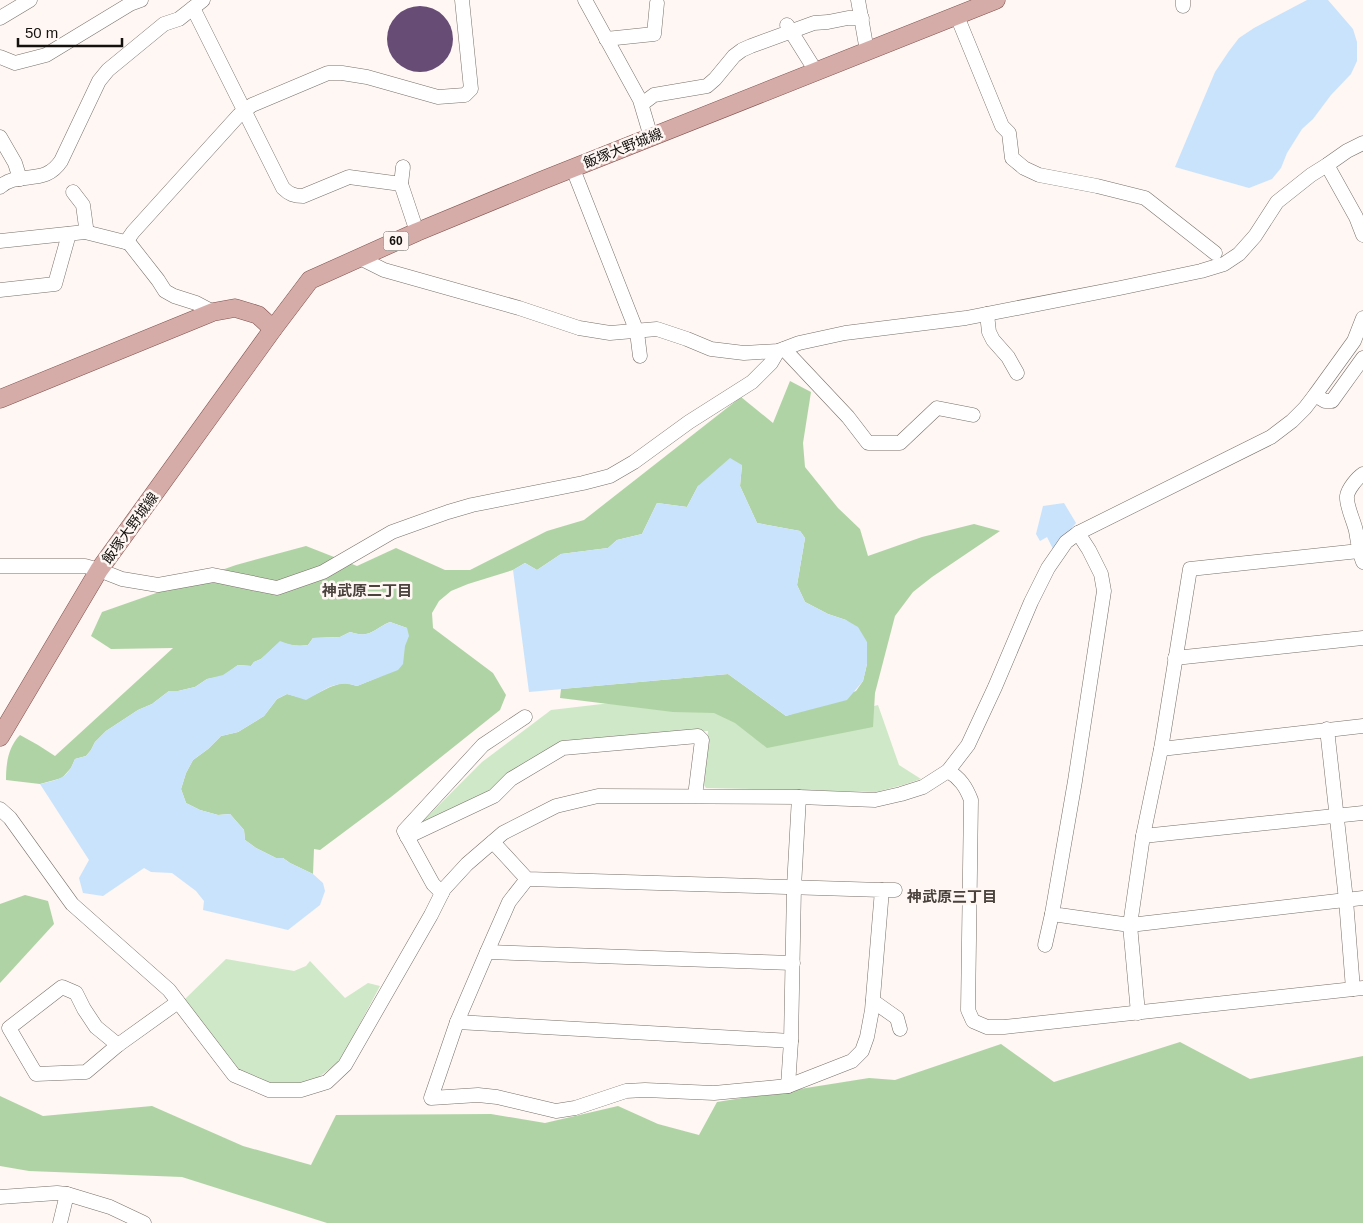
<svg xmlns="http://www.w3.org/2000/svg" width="1363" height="1223" font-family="Helvetica,'Noto Sans JP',sans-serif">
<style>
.green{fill:#cfe8c8}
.forest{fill:#b0d3a5}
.water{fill:#c9e3fc}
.building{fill:#674c76}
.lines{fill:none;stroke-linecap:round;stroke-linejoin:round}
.minor-casing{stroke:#796f6a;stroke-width:15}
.major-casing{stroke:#81514d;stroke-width:19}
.minor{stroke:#fff;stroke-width:14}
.major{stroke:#d6aca9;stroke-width:18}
.labels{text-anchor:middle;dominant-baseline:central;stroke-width:5;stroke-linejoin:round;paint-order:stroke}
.shield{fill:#fef7f3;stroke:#5a5653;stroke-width:1}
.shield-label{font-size:12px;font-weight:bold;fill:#14110e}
.street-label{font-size:14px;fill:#14110e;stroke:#fef7f3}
.neighbourhood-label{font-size:15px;font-weight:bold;fill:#4b423d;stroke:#fef7f3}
</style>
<rect width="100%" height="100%" fill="#fef7f3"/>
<g class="green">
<polygon points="722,690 789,729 878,705 899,765 921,779 903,785 876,792 706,788 704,785 708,731 660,733 564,743 488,793 413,831 482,762 551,710"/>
<polygon points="226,959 294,971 306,966 310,961 345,998 368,983 380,986 340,1061 319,1077 298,1085 270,1084 241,1072 229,1062 184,1000"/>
</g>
<g class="forest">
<path d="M790 381 811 392 803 443 805 467 838 508 860 529 868 556 922 537 974 524 1000 531 932 577 913 592 895 616 875 693 873 727 767 748 735 723 714 713 673 712 560 698 561 689 728 674 786 716 856 691 863 681 867 664 846 620 828 614 805 602 797 585 805 538 800 531 757 523 740 486 742 465 698 486 687 507 657 503 642 534 617 540 608 548 561 554 537 570 525 563 513 570 468 584 451 591 439 601 432 613 433 628 493 673 506 695 500 710 391 797 320 850 314 849 313 874 290 863 283 858H276L256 848 245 840 244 830 230 814 218 815 200 810 186 803 181 789 186 773 193 760 208 749 221 736 238 732 264 716 277 699 287 694 306 699 330 687 339 684 346 683 357 686 379 677 407 628 390 622C373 629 371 639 350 632L340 637 313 638 308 645C298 647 290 645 280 642L261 659 254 662 251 666 238 665 223 676 207 679 195 687 178 691H169L152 704 138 710 106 731 95 742 91 750 86 756 75 759 71 768 62 778 40 784 6 780C6 764 8 747 20 735L38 745 55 756 173 648 111 649 91 636 102 612 236 565 306 546 357 566 396 548 445 570H470L547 531 584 520 741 397 773 423Z"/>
<polygon points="25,895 48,901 54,924 0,983 0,904"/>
<polygon points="1180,1042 1250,1079 1363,1056 1363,1223 327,1223 182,1177 29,1171 0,1166 0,1096 43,1116 152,1106 243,1146 311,1165 336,1115 491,1114 545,1123 618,1106 658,1124 699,1135 717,1102 869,1078 895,1080 1001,1044 1054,1082"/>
</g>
<g class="water">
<polygon points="1307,0 1328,0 1353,29 1357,42 1357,61 1351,74 1331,95 1313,119 1302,129 1287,153 1281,168 1272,179 1249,188 1175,167 1215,72 1229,51 1239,38 1254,28"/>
<polygon points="730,458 742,465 740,486 757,523 800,531 805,538 797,585 805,602 828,614 846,620 858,627 867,642 867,664 863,681 847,700 786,716 728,674 529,692 513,570 525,563 537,570 561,554 608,548 617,540 642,534 657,503 687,507 698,486"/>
<polygon points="1064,503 1076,523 1053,549 1047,537 1040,541 1036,534 1043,506"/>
<path d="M390 622 407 628 409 636 405 646 403 664 398 670 357 686C335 679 325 690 306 700L287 694 277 699 264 716 238 732 221 736 208 749 193 760 186 773 181 789 186 803 200 810 218 815 230 814 244 830 245 840 256 848 276 858H283L290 863 313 874 323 883 325 891 320 905 288 930 203 910 204 901 196 891 172 873 151 872 144 868 103 896 83 893 79 878 89 860 40 784C60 779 67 779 75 759L86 756 91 750 95 742 106 731 138 710 152 704 169 691H178L195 687 207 679 223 675 238 665 251 666 254 662 261 659 280 641C290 645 298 647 308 645L313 638 340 637 350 632C371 639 373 629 390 622Z"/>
</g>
<circle class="building" cx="420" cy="39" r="33"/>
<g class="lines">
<g class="minor-casing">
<g id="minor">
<polyline points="585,0 640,100 651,137"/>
<polyline points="858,0 867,51"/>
<polyline points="1183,6 1183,0"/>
<path d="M193 8 283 188C289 194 294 196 303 196L349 177 401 184"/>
<polyline points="957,16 1002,126 1009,133 1012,158 1024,168 1039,175 1097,186 1145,198 1215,253"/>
<polyline points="0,18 30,0"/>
<polyline points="787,25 812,65 815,72"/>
<polyline points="606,39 654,34 657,3"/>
<polyline points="0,57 15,63 46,55 130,4 141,0"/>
<polyline points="642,104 654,95 707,86 715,79 734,56 742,50 751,46 814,23 828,22 848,18 862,18"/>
<polyline points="0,137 15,163 20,179"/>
<polyline points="1327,165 1356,217 1363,235"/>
<polyline points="403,167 401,184 417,232"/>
<polyline points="573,169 637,332 640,356"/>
<path d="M0 187C12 175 31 180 46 174 53 171 57 167 61 161L99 81 108 70 164 24 179 19 203 0"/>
<polyline points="73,192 83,205 86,227 85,232"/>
<polyline points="0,241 85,232 129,243 158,280 165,291 174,296 196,303 213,312"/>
<polyline points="126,242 133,232 239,115 252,105 328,73 342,73 367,77 438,97 465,95 471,89 462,0"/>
<polyline points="358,257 384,270 519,308 579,328 610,333 657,329 687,339 711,349 744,353 778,351 799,343 845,333 966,318 1120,288 1201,271 1224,264 1239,254 1255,236 1277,202 1311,175 1327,165 1347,151 1363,143"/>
<polyline points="0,290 55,284 69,234"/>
<polyline points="987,314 989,332 993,340 1008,357 1017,373"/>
<polyline points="784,349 848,417 868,443 900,443 937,408 973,415"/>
<polyline points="1315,395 1325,401 1332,401 1363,358"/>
<path d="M1363 474C1357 478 1348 489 1347 496 1346 506 1354 521 1356 531 1358 542 1359 552 1363 562"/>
<polyline points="1078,533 1089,550 1101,574 1104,591 1075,781 1052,914 1130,925 1363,898"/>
<polyline points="0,566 85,566 99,570 122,579 158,585 213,575 277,588 323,572 392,532 448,512 472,505 583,483 610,476 634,462 689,422 752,382 771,363 778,351"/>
<polyline points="1175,658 1363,638"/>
<polyline points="1327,729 1346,900 1353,989"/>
<polyline points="1161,749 1363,726"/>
<path d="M948 771C960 778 966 787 971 800L968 1010 973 1021 987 1027H1004L1363 988"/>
<polyline points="0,809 10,818 72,904 169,990 234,1075 269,1090 301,1090 327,1082 345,1065 431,915 444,889 467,864 503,833 556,806 598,796 799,797 875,800 901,794 923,787 948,771 968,745 995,687 1031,602 1048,568 1066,542 1078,533 1271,437 1292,421 1305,408 1315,395 1354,341 1363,318"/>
<polyline points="1143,836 1363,813"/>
<polyline points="407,837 494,796 511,779 563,748 698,736 702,740 695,796"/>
<polyline points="493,842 527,879 882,890 872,1010 867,1037 862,1051 852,1061 788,1086 714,1093 645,1090 626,1091 575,1108 556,1111 497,1097 478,1095 431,1098 457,1022 487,952 509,902 527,879"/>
<polyline points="882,890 895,890"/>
<polyline points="442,893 433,884 404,831 483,745 525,717"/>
<polyline points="1045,945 1052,914"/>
<polyline points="487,952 793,963"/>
<polygon points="62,987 76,993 84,1009 96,1027 118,1045 86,1072 36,1074 9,1028"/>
<polyline points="873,1001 897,1018 900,1029"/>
<polyline points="1138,1013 1130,925 1143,836 1161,749 1190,569 1359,551"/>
<polyline points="457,1022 791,1041"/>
<polyline points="118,1045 178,1002"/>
<polyline points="788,1086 791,1041 794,887 799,797"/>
<polyline points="0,1197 57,1193 67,1194 110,1207 144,1223"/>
<polyline points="60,1223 67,1194"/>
</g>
</g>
<g class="major-casing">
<g id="major">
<polyline points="0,399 213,312 235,308 258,315 273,329"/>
<polyline points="0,737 99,570 273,329 310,280 417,232 543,180 996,0"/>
</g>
</g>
<use href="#minor" class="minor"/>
<use href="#major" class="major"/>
</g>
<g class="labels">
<rect class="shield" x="383.5" y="231.5" width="25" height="19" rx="4"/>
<g class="shield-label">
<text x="396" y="241">60</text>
</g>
<g class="street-label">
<text transform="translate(623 148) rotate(-22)">飯塚大野城線</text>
<text transform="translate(130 528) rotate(-54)">飯塚大野城線</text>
</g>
<g class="neighbourhood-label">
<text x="367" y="590">神武原二丁目</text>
<text x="952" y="896">神武原三丁目</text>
</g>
</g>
<path d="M18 38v8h104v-8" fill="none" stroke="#14110e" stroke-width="2.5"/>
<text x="25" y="38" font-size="15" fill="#14110e" stroke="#fef7f3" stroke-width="4" paint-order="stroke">50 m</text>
</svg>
